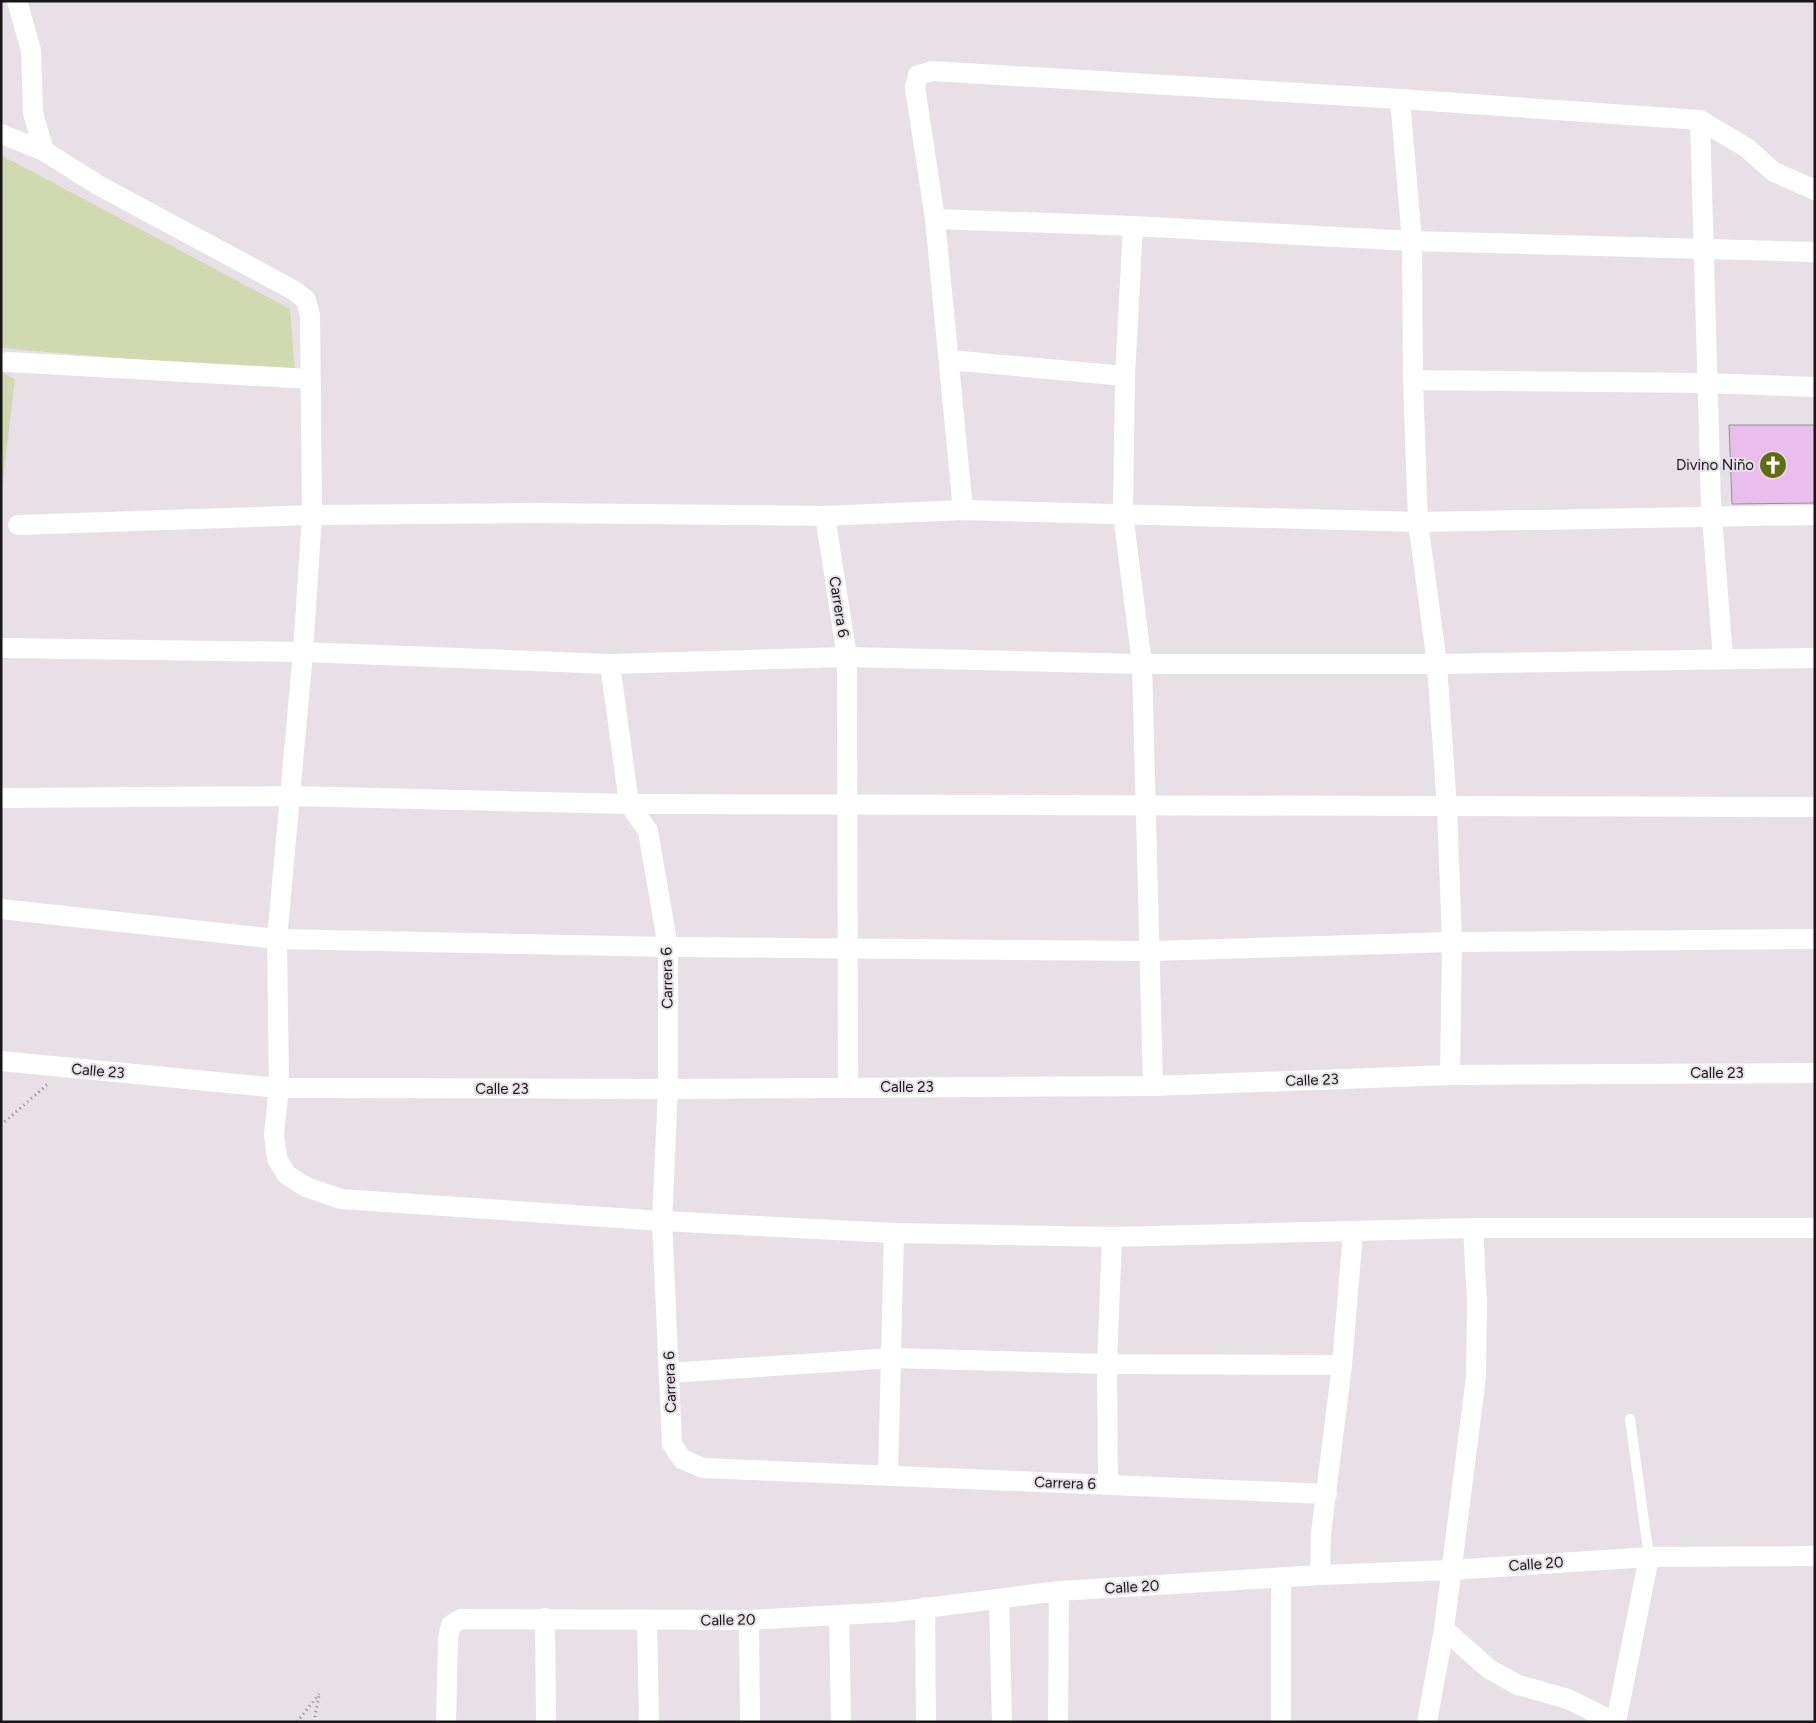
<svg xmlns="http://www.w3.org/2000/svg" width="1816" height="1723" font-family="Figtree,sans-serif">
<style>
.green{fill:#d0d9af}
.building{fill:#e9beec;stroke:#948d94}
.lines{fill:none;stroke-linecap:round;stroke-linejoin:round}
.path{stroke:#888489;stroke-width:3;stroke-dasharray:1 4;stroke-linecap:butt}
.service{stroke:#fff;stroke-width:10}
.minor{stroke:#fff;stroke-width:20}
.labels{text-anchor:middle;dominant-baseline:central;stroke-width:4;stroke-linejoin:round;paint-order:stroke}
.poi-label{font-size:15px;fill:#181619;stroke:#e7e0e7;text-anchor:end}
.street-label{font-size:15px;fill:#181619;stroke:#e7e0e7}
</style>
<rect width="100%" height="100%" fill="#e7e0e7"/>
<g class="green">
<polygon points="1,155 290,309 295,373 1,348"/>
<polygon points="1,372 15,379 1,497"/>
</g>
<polygon class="building" points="1729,425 1815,425 1815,503 1732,504"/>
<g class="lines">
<g class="path">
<polyline points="1,1125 49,1083"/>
<polyline points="297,1722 319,1694"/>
<polyline points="314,1722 319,1695"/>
</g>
<polyline class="service" points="1630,1419 1649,1557"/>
<g class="minor">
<polyline points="17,1 31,50 33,113 44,151"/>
<polyline points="1400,99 1412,241 1413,380 1418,522 1437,664 1447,807 1452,942 1450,1075"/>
<polyline points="1700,120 1711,504 1723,658"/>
<polyline points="1,134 44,151 98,185 295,291 306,300 310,315 312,515 303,652 277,939 279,1088 274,1134 277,1159 287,1175 306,1187 341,1199 662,1221 894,1233 1112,1237 1473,1228 1815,1228"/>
<polyline points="935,219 1133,226 1412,241 1815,252"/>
<polyline points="1133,226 1125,376 1123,514 1142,664 1153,1086"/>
<polyline points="949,360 1125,376"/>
<polyline points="7,362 310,379"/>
<polyline points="1413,380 1706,383 1815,387"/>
<polyline points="963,510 935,219 915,87 918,75 932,71 1400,99 1700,120 1747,148 1774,172 1815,190"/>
<polyline points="825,516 847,657 848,1087"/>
<polyline points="18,525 312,515 537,513 825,516 963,510 1418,522 1815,515"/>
<polyline points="1,648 303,652 610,664 847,657 1142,664 1437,664 1815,658"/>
<polyline points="610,664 629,804 648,831 668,947 668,1089 662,1221 672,1444 682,1459 703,1468 1327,1494"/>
<polyline points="1,798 291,796 629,804 1815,807"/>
<polyline points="1,909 277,939 668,947 1151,951 1452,942 1815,939"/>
<polyline points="1,1061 279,1088 668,1089 1153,1086 1450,1075 1815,1073"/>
<polyline points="669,1373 892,1358 1107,1364 1342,1365"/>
<polyline points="888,1476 894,1233"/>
<polyline points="1108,1485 1107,1364 1112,1237"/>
<polyline points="1320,1575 1321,1533 1342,1365 1353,1232"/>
<polyline points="999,1600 1002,1722"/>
<polyline points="925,1607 926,1722"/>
<polyline points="839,1615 841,1722"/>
<polyline points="545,1618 546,1722"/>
<polyline points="749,1620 750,1722"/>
<polyline points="647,1621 649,1722"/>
<polyline points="1444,1629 1489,1669 1518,1685 1568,1699 1614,1722"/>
<polyline points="446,1722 448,1639 451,1625 461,1619 749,1620 894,1612 1059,1591 1320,1575 1452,1570 1649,1557 1815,1556"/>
<polyline points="1058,1722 1059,1591"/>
<polyline points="1281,1722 1281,1578"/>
<polyline points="1427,1722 1444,1629 1476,1377 1477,1301 1473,1228"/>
<polyline points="1616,1722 1649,1557"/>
</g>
</g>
<defs>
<g id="church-disc" transform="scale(1.4375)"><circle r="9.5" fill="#606d16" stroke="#e7e0e7"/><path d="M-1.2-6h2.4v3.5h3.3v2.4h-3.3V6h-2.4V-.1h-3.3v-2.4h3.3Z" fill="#fff"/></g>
</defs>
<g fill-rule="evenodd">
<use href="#church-disc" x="1773" y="465"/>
</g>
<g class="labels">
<g class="poi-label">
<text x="1754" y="465">Divino Niño</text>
</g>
<g class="street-label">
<text transform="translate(839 607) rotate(81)">Carrera 6</text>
<text transform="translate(667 978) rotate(-91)">Carrera 6</text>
<text transform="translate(98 1071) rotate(5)">Calle 23</text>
<text x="1717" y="1073">Calle 23</text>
<text transform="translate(1312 1080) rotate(-2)">Calle 23</text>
<text x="907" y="1087">Calle 23</text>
<text x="502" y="1089">Calle 23</text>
<text transform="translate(670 1382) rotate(-92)">Carrera 6</text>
<text transform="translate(1065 1483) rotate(2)">Carrera 6</text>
<text transform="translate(1536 1564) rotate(-4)">Calle 20</text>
<text transform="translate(1132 1587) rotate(-3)">Calle 20</text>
<text transform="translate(728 1620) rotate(-1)">Calle 20</text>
</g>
</g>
<rect width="1816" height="1723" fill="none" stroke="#181619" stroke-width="5"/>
</svg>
